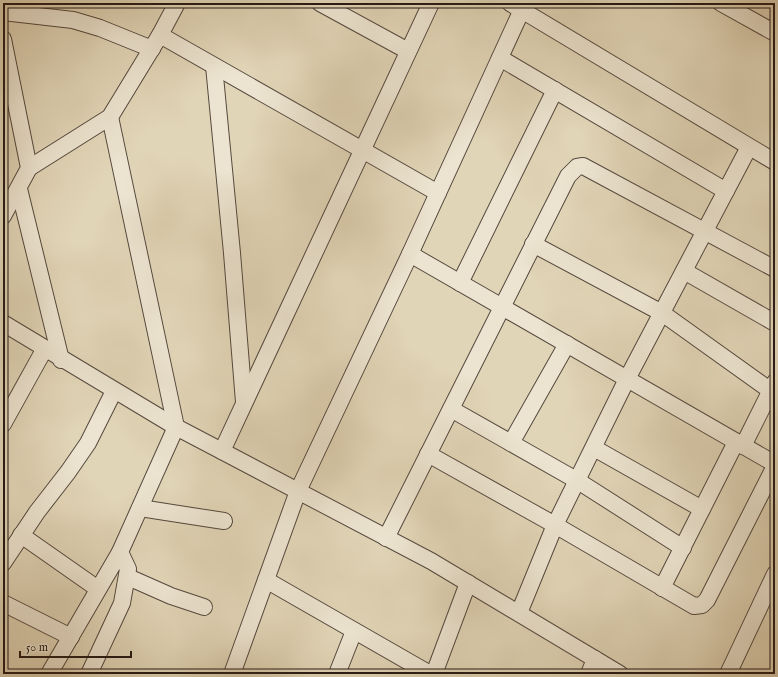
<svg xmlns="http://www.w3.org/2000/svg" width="778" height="677" font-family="'IM FELL English',serif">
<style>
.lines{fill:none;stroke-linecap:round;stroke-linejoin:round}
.minor-casing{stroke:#54483e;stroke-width:18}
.minor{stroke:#ece4d0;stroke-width:16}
</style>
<rect width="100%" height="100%" fill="#e1d5b7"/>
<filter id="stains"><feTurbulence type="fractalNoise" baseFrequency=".005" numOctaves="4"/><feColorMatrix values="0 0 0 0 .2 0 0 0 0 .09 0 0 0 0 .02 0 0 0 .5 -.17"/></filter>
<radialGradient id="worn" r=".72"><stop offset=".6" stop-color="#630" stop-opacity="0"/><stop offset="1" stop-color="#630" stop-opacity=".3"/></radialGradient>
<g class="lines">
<g class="minor-casing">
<g id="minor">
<polyline points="320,3 408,51"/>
<polyline points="510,3 775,162"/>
<polyline points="721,3 775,33"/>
<polyline points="3,12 73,20 100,28 152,49"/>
<polyline points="160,35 438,193"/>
<polyline points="3,39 29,168 3,216"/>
<polyline points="500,58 726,191"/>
<polyline points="214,66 232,253 244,402"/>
<polyline points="29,168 110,117 160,35 177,3"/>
<polyline points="19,189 61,360"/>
<polyline points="533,244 662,313 771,391"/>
<polyline points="410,254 775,464"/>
<polyline points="684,271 775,323"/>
<polyline points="460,283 555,90"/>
<polyline points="3,323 176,427 431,561 620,674"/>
<polyline points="451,409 578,481 683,548"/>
<polyline points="3,424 44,350"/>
<polyline points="511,443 567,344"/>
<polyline points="743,446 775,382"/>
<polyline points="594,448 702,509"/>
<polyline points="222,451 431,3"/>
<polyline points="428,454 555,525 694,606 702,605 707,600 775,466"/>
<polyline points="140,508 224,521"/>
<polyline points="21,535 98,589"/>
<polyline points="386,538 568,176 577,167 583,166 775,269"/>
<polyline points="3,563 37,512 68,472 88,443 114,391"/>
<polyline points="128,577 171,596 204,607"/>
<polyline points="266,580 430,674"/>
<polyline points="662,588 736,442"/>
<polyline points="3,603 71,637"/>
<polyline points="519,613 555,525 627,379 749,147"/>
<polyline points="49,674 120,552 176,427 110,117"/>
<polyline points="89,674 122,603 128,569 120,552"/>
<polyline points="232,674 298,491 410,254 525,3"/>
<polyline points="337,674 354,631"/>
<polyline points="434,674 468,583"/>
<polyline points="589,674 595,659"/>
<polyline points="728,674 775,574"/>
</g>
</g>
<use href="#minor" class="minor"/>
</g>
<rect width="778" height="677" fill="none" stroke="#e1d5b7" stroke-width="16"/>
<rect x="4" y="4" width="770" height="669" fill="none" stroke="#251915" stroke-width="2"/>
<rect x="8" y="8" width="762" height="661" fill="none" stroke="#251915"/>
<path d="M20 651v6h111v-6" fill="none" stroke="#251915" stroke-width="2"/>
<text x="26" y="651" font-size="12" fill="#251915" stroke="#ece4d0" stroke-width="3" paint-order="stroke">50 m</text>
<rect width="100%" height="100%" filter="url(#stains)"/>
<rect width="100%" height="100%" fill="url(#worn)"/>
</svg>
